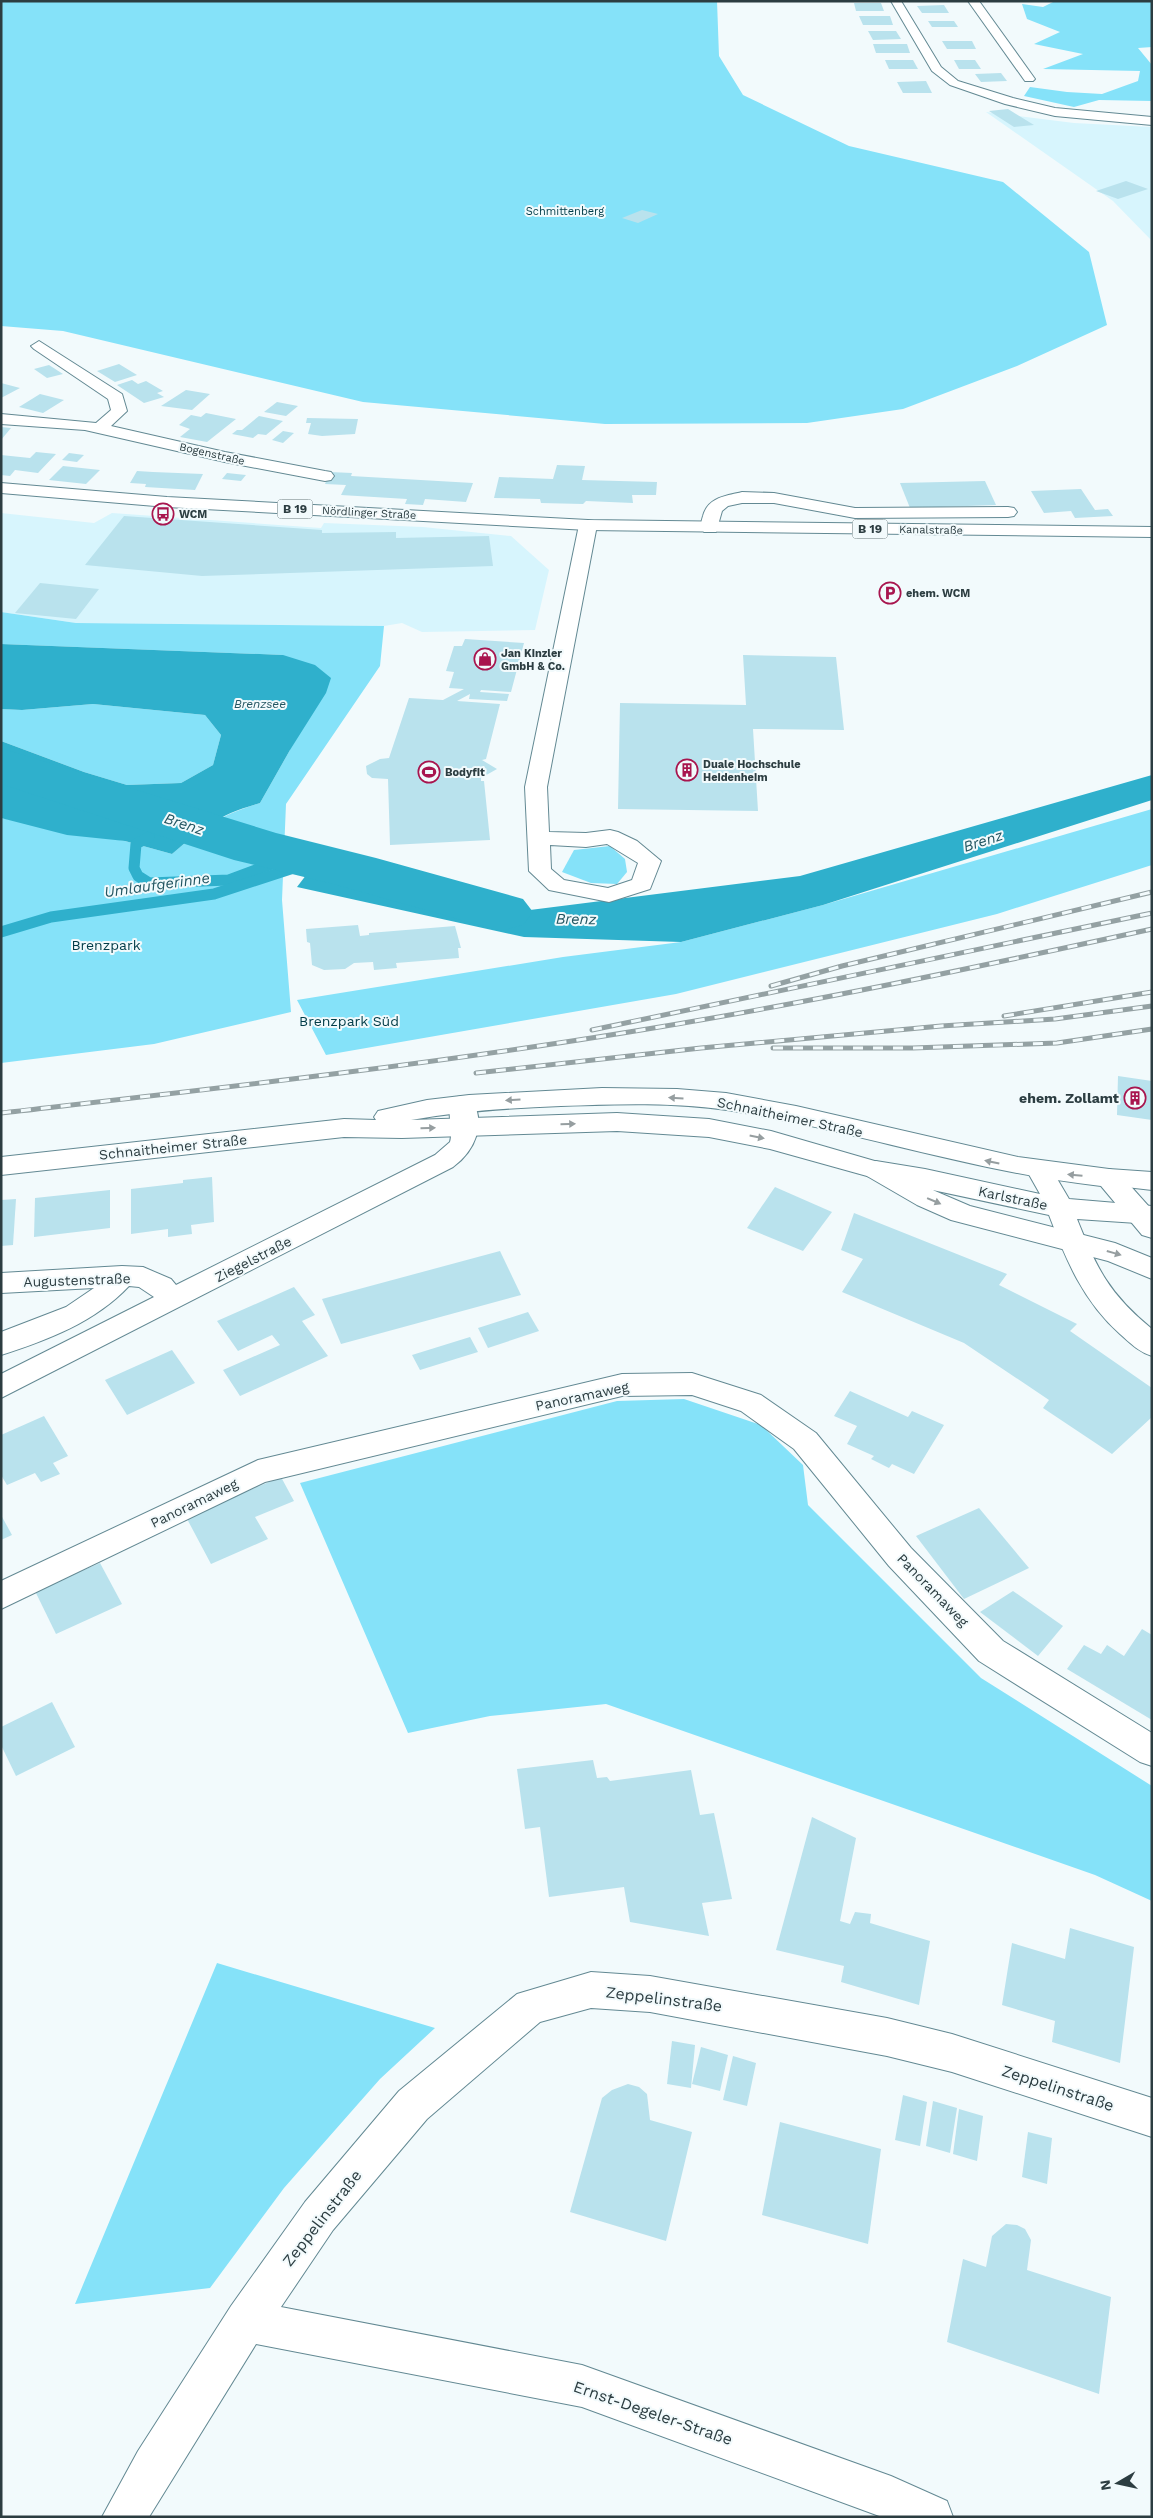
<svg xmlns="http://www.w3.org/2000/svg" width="1153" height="2518" font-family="'Work Sans',sans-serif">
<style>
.built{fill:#d7f5fd}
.green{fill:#85e2f9}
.water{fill:#2fb0cc}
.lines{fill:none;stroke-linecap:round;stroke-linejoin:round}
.stream{stroke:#2fb0cc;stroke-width:11}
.river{fill:#2fb0cc;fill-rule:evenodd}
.building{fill:#b9e2ed}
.street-casing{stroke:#638993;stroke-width:2}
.secondary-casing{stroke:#638993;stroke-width:2}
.primary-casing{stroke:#638993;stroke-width:2}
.street{fill:#fff;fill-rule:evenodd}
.secondary{fill:#fff;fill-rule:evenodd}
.primary{fill:#fff;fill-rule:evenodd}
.rail-casing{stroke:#94a1a3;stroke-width:5}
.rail{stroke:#f2fafc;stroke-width:3;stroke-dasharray:10;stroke-linecap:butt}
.oneway{fill:#969ea0}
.labels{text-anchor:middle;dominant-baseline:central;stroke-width:4;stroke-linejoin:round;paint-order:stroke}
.far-park-label{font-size:11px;fill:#013c48;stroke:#f2fafc}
.far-street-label{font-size:11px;fill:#2c3d41;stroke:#f2fafc}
.far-poi-label{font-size:11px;font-weight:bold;fill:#2c3d41;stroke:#f2fafc;text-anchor:start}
.shield{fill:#f2fafc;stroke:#677679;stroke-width:1}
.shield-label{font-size:12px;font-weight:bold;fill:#2c3d41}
.far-water-label{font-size:12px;font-style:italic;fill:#235662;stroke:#f2fafc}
.park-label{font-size:14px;fill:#013c48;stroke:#f2fafc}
.poi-label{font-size:14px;font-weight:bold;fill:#2c3d41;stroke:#f2fafc;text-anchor:end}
.street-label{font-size:14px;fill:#2c3d41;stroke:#f2fafc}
.water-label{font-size:15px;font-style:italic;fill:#235662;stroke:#f2fafc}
.near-street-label{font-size:16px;fill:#2c3d41;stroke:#f2fafc}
</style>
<rect width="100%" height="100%" fill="#f2fafc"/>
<g class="built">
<polygon points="986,112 1074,123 1152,127 1152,241 1113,201"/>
<polygon points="1,513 94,523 112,513 321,528 324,523 423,527 511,536 549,570 535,630 422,632 402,623 384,626 76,623 1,612"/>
</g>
<g class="green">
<polygon points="1,1 717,1 719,56 743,95 849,146 1003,182 1089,252 1107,325 1017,366 903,409 807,423 605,424 363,402 63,331 1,326"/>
<polygon points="1055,1 1152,1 1152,47 1138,48 1152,65 1152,101 1099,100 1074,107 1024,96 1030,87 1067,92 1102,94 1138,81 1140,71 1043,69 1083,54 1034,44 1060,32 1027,19 1022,4 1043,7"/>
<path d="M1 612 76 623 384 626 380 666 286 804 282 900 291 1012 154 1044 1 1063V818L125 841 172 854C203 827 220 815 260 803L290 750 283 655 1 644Z"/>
<polygon points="93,704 205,715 221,735 213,765 181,783 127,785 84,772 1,741 1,709 22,710"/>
<polygon points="1152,809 1152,865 997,914 676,994 326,1055 297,1000 563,957 681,942 823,905"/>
<polygon points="610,846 625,859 627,872 617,884 591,883 562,872 574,850"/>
<polygon points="684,1399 761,1425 803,1465 808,1505 981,1678 1152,1786 1152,1901 1095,1875 606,1704 490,1716 408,1733 300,1483 617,1401"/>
<polygon points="217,1963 435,2028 380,2079 284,2188 210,2288 75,2304"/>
</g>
<g class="water">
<path d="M1 644 283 655 315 665 331 678 326 693 290 750 260 803C218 815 204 826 172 854L125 841 67 835 1 818V741L84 772 127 785 181 783 213 765 221 735 205 715 93 704 22 710 1 709Z"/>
<polygon points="1152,775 1152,800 823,905 681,942 524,937 297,887 313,866 522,911 800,876"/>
</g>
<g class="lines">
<g class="stream">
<polyline points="149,837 136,844 134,868 138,876 149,883 229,880 293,856"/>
<polyline points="1,932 51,917 214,894 315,861"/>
</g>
<polygon class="river" points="1,748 276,833 376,858 523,899 533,912 523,925 501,931 333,884 234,860 1,784"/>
</g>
<g class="building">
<polygon points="854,3 881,3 884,11 856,11"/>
<polygon points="944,5 949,13 922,13 917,6"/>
<polygon points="859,16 890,16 893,25 863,25"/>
<polygon points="928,21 954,21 958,27 932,27"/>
<polygon points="868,31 896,31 901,39 873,40"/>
<polygon points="942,41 972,41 976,49 947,49"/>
<polygon points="873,44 907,44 910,53 876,53"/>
<polygon points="885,60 913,60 918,69 889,69"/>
<polygon points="954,60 975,60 981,69 959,69"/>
<polygon points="1001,73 1007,81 981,82 975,74"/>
<polygon points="926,81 932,93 903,93 897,82"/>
<polygon points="1008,109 1034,125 1014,127 989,111"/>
<polygon points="1126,181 1148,189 1118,199 1096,191"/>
<polygon points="642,210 658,214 638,223 622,218"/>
<polygon points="119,364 137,375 115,382 97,371"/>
<polygon points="49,365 63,374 47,378 34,369"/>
<polygon points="132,380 138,384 146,381 163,391 157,393 164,397 144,403 117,385"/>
<polygon points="1,383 20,388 1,398"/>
<polygon points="186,390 210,394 192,410 161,406"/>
<polygon points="40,394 64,400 43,413 19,407"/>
<polygon points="277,402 298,406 286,416 264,412"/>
<polygon points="206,413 236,419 207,442 180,437 190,429 179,425 191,415 201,417"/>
<polygon points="259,416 283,421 266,435 258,434 253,438 232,434 237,430 242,430"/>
<polygon points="307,418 358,419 355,434 322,436 308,434 311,423 306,423"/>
<polygon points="1,427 11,428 1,440"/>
<polygon points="283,431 294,433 283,443 272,440"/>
<polygon points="36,452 56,454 38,473 15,470 10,476 1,475 1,455 30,458"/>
<polygon points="69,453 84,455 77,462 62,460"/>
<polygon points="557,465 585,466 582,480 657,482 656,495 632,495 633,503 586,501 583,504 541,503 540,499 494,498 499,477 553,479"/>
<polygon points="63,466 100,470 86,484 49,480"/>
<polygon points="137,471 153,472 203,474 195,490 145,487 146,484 130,483"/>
<polygon points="330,472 352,473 351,476 473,483 466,502 425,499 423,505 405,504 407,499 341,495 346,485 325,484"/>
<polygon points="227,473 246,475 241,481 222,479"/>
<polygon points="985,481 996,505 910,508 900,483"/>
<polygon points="1081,489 1095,510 1108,509 1113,516 1075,518 1071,511 1044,513 1031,491"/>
<polygon points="124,516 322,530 322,533 396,532 396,538 489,536 493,566 202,576 85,565"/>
<polygon points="40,583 99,589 76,619 15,613"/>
<polygon points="465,639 524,643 511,692 481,690 480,692 509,694 507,701 469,699 470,694 457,701 500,704 486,759 482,760 497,769 481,778 481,781 484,781 490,840 390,845 388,779 372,778 367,774 366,766 380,759 389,758 409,698 443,700 464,689 449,688 454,672 446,671 454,646 462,646"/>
<polygon points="743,655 836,657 844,730 753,729 758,811 618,809 620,703 746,705"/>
<polygon points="358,925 360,936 369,935 369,933 455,926 461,948 458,948 459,958 396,963 397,968 374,970 373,962 354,963 345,969 324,970 312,965 310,943 307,942 306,929"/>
<polygon points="1118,1076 1152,1081 1152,1120 1117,1115"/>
<polygon points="212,1177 214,1222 191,1225 192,1234 168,1237 168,1229 131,1234 131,1189 183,1183 183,1180"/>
<polygon points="775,1187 832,1212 803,1251 747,1228"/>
<polygon points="110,1190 110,1228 34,1237 35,1198"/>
<polygon points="16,1199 13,1245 1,1246 1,1200"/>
<polygon points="854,1213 1007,1274 999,1285 1077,1324 1070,1331 1152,1388 1152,1417 1112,1454 1043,1408 1049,1400 964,1343 842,1292 863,1259 841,1250"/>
<polygon points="500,1251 521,1295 341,1344 322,1299"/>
<polygon points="294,1287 315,1315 302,1321 328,1356 240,1396 223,1370 280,1345 272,1335 238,1351 217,1321"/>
<polygon points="528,1312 539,1331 488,1348 478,1328"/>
<polygon points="470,1337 478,1352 420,1370 412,1355"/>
<polygon points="172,1350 195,1383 127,1415 105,1380"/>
<polygon points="850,1391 908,1417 912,1411 944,1425 914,1474 892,1464 889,1468 871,1459 874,1456 847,1444 857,1426 834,1416"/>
<polygon points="44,1416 68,1456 53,1463 60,1474 41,1482 35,1473 7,1485 1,1475 1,1435"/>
<polygon points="281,1477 294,1501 255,1517 268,1539 211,1564 186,1517"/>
<polygon points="979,1508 1029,1568 964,1599 916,1536"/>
<polygon points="1,1515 12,1535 1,1540"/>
<polygon points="100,1563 122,1604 56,1634 35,1591"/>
<polygon points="1013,1591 1063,1626 1038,1656 980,1612"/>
<polygon points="1142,1629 1152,1635 1152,1720 1067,1669 1084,1645 1101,1654 1107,1645 1124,1656"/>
<polygon points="52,1702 75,1747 16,1776 1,1745 1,1727"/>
<polygon points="593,1760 597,1778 607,1777 610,1781 691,1770 700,1815 714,1813 732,1899 702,1903 709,1936 630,1922 624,1887 549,1897 540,1827 525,1829 517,1769"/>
<polygon points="812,1817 856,1838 840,1921 850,1924 855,1912 871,1914 870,1923 930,1941 919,2005 841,1982 844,1966 776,1950"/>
<polygon points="1070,1928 1134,1947 1120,2063 1052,2042 1055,2021 1002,2005 1012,1943 1065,1959"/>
<polygon points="672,2041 695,2045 691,2088 667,2084"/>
<polygon points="701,2047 728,2055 720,2091 692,2084"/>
<polygon points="733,2056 756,2063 747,2106 723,2100"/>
<polygon points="628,2084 639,2087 647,2094 650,2120 692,2132 666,2241 570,2212 602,2098 612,2090"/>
<polygon points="903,2095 927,2102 920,2146 895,2140"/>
<polygon points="933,2101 957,2108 950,2153 926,2146"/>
<polygon points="959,2109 983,2116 977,2161 953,2154"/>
<polygon points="780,2122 881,2149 868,2244 762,2215"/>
<polygon points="1028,2132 1052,2138 1047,2184 1022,2177"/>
<polygon points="1006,2224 1017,2225 1025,2229 1031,2240 1027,2270 1111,2297 1099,2394 947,2342 963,2259 986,2267 992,2236"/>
</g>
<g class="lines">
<g class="street-casing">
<g id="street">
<polygon points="891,1 901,1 941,67 958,81 1013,98 1055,108 1152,117 1152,125 1055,116 1005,104 950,85 932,71"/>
<polygon points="968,1 979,1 1035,79 1033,81 1025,81"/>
<polygon points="39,341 122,394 127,411 111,426 225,452 325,471 331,472 334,476 331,480 325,481 225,462 85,430 1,424 1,414 96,423 111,410 108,399 34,349 31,346"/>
<path d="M742 492 774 493 855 508 1008 507 1014 508 1017 512 1014 516 1008 517 855 518 774 503H742L728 506 722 511 716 532H704C700 527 701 522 703 516 708 497 726 496 742 492Z"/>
<path d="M588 520 594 521 597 525 547 787 549 832 586 833 610 830 618 832 637 841 661 861 650 889 609 902 549 890 529 871 525 787 579 525 582 521ZM607 844 638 863 632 880 608 888 564 880 551 869 550 845 586 847Z"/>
<path d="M462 1096 471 1098C487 1123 475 1151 453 1167L1 1398V1374L154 1297 139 1287 129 1286C95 1322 48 1340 1 1355V1332L66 1307 94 1288 1 1293V1273L122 1266 143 1267 171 1279 176 1285 435 1155 450 1142C454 1128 445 1110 453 1098Z"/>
<path d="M876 1161 925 1169 1040 1194 1027 1171 1031 1165 1040 1162 1049 1165 1069 1199 1152 1206V1224L1077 1219C1097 1269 1109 1294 1152 1329V1356C1139 1352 1130 1343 1120 1334 1083 1301 1066 1260 1049 1215L867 1176 863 1170 867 1164Z"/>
<polygon points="1109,1169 1152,1172 1152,1190 1100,1184 1096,1178 1100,1172"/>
<polygon points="692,1373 761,1395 816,1433 911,1548 1003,1641 1152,1733 1152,1766 1140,1762 979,1661 889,1566 794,1449 741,1411 692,1395 622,1396 265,1482 1,1609 1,1581 258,1460 622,1374"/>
<polygon points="591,1972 650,1976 887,2018 952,2034 1152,2098 1152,2137 952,2072 887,2056 650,2012 591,2008 540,2022 427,2119 333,2230 281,2307 582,2365 891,2476 947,2501 953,2517 882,2517 582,2407 256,2344 149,2517 102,2517 138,2451 231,2306 305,2202 399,2091 517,1994"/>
</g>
</g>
<g class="secondary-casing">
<path id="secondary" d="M602 1088 677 1089 726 1093 796 1106 1018 1157 1109 1169 1118 1172 1152 1210V1238L1142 1235 1101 1186C974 1172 853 1130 727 1110 673 1102 617 1104 561 1106 511 1108 461 1111 411 1120L617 1113 709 1119 771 1131 885 1164 935 1191 970 1206 1115 1243 1152 1258V1279L1108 1261 951 1220 917 1205 867 1176 770 1149 709 1137 617 1131 402 1138 344 1137 1 1175V1157L344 1119 376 1120 374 1117 378 1111 427 1100 469 1095Z"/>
</g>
<g class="primary-casing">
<polygon id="primary" points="1,483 167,497 588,520 1152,527 1152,537 588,530 167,507 1,493"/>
</g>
<use href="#street" class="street"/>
<use href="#secondary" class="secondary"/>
<use href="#primary" class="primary"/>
<g class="rail-casing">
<g id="rail">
<polyline points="771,986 842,966 1152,892"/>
<polyline points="1004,1016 1152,992"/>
<polyline points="592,1030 1152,913"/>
<polyline points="773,1048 913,1048 1057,1043 1152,1029"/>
<polyline points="476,1073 701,1048 941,1026 1055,1019 1152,1006"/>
<path d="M1 1113C211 1089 420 1066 629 1032 804 1004 978 967 1152 929"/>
</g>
</g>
<use href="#rail" class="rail"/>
</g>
<defs><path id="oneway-solid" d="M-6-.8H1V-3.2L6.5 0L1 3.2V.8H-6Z" transform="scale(1.25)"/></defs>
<g class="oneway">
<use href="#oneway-solid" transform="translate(676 1098) rotate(-177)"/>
<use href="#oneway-solid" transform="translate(513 1100) rotate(176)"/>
<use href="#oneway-solid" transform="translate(568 1124) rotate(-2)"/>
<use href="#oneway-solid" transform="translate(428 1128) rotate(-2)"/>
<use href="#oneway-solid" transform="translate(757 1137) rotate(11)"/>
<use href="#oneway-solid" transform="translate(992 1162) rotate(-168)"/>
<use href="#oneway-solid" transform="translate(1075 1175) rotate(-175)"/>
<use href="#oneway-solid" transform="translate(934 1201) rotate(23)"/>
<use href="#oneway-solid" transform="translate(1114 1253) rotate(16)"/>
</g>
<defs>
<g id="bus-ring" transform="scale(1.125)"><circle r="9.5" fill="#f2fafc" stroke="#a8154e" stroke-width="1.5"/><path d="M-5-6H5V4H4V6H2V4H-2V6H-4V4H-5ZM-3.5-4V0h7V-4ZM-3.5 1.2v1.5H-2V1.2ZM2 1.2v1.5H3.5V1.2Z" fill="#a8154e"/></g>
<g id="parking-ring" transform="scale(1.125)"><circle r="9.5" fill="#f2fafc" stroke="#a8154e" stroke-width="1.5"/><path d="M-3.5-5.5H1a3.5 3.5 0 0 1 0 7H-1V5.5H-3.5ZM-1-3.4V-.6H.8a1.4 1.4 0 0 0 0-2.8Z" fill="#a8154e"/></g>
<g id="shop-ring" transform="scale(1.125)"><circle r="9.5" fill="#f2fafc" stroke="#a8154e" stroke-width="1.5"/><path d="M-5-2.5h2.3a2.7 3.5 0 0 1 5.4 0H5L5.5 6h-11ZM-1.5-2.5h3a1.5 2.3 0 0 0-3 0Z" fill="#a8154e"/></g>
<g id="building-ring" transform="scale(1.125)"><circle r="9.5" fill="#f2fafc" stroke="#a8154e" stroke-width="1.5"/><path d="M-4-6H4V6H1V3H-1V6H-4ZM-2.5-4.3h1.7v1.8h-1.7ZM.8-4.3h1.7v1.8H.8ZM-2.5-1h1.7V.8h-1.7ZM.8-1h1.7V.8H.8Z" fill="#a8154e"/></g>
<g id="stadium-ring" transform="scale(1.125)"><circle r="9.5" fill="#f2fafc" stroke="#a8154e" stroke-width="1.5"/><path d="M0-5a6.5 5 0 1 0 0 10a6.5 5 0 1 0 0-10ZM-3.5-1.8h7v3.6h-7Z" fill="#a8154e"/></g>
</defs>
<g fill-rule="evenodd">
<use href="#bus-ring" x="163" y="514"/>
<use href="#parking-ring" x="890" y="593"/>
<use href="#shop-ring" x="485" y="659"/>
<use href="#building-ring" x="687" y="770"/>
<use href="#stadium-ring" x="429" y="772"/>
<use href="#building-ring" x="1135" y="1098"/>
</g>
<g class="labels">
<g class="far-park-label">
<text x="565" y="211">Schmittenberg</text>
</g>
<g class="far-street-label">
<text transform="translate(212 454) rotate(13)">Bogenstraße</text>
<text transform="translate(369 513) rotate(3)">Nördlinger Straße</text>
<text transform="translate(931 530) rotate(1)">Kanalstraße</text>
</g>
<g class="far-poi-label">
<text x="179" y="514">WCM</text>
<text x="906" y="593">ehem. WCM</text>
<text x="501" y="653">Jan Kinzler<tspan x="501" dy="13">GmbH &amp; Co.</tspan></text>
<text x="703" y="764">Duale Hochschule<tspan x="703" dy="13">Heidenheim</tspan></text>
<text x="445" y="772">Bodyfit</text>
</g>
<g class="shield">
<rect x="277.5" y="499.5" width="35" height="19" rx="4"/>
<rect x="852.5" y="519.5" width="35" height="19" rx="4"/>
</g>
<g class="shield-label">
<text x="295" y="509">B 19</text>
<text x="870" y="529">B 19</text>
</g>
<g class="far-water-label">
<text x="260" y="704">Brenzsee</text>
</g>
<g class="park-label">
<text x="106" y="945">Brenzpark</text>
<text x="349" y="1021">Brenzpark Süd</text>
</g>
<g class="poi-label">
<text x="1119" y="1098">ehem. Zollamt</text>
</g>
<g class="street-label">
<text transform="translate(790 1117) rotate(12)">Schnaitheimer Straße</text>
<text transform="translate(173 1147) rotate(-6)">Schnaitheimer Straße</text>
<text transform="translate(1013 1198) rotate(12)">Karlstraße</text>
<text transform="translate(253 1259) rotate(-27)">Ziegelstraße</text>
<text transform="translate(77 1280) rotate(-2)">Augustenstraße</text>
<text transform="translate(582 1396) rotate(-12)">Panoramaweg</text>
<text transform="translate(194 1503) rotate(-26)">Panoramaweg</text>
<text transform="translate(933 1590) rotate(46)">Panoramaweg</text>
</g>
<g class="water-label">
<text transform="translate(184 824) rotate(18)">Brenz</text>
<text transform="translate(983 841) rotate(-18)">Brenz</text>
<text transform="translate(157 885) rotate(-8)">Umlaufgerinne</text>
<text transform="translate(576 919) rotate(1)">Brenz</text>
</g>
<g class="near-street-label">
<text transform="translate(664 1999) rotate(7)">Zeppelinstraße</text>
<text transform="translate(1058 2088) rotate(18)">Zeppelinstraße</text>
<text transform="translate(322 2218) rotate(-52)">Zeppelinstraße</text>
<text transform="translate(653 2413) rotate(19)">Ernst-Degeler-Straße</text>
</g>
</g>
<rect width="1153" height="2518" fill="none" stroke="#2c3d41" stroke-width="5"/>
<g transform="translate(1118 2483) rotate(261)" stroke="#f2fafc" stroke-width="4" paint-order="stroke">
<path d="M0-4L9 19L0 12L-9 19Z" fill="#2c3d41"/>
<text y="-8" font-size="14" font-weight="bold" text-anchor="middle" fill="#2c3d41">N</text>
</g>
</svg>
